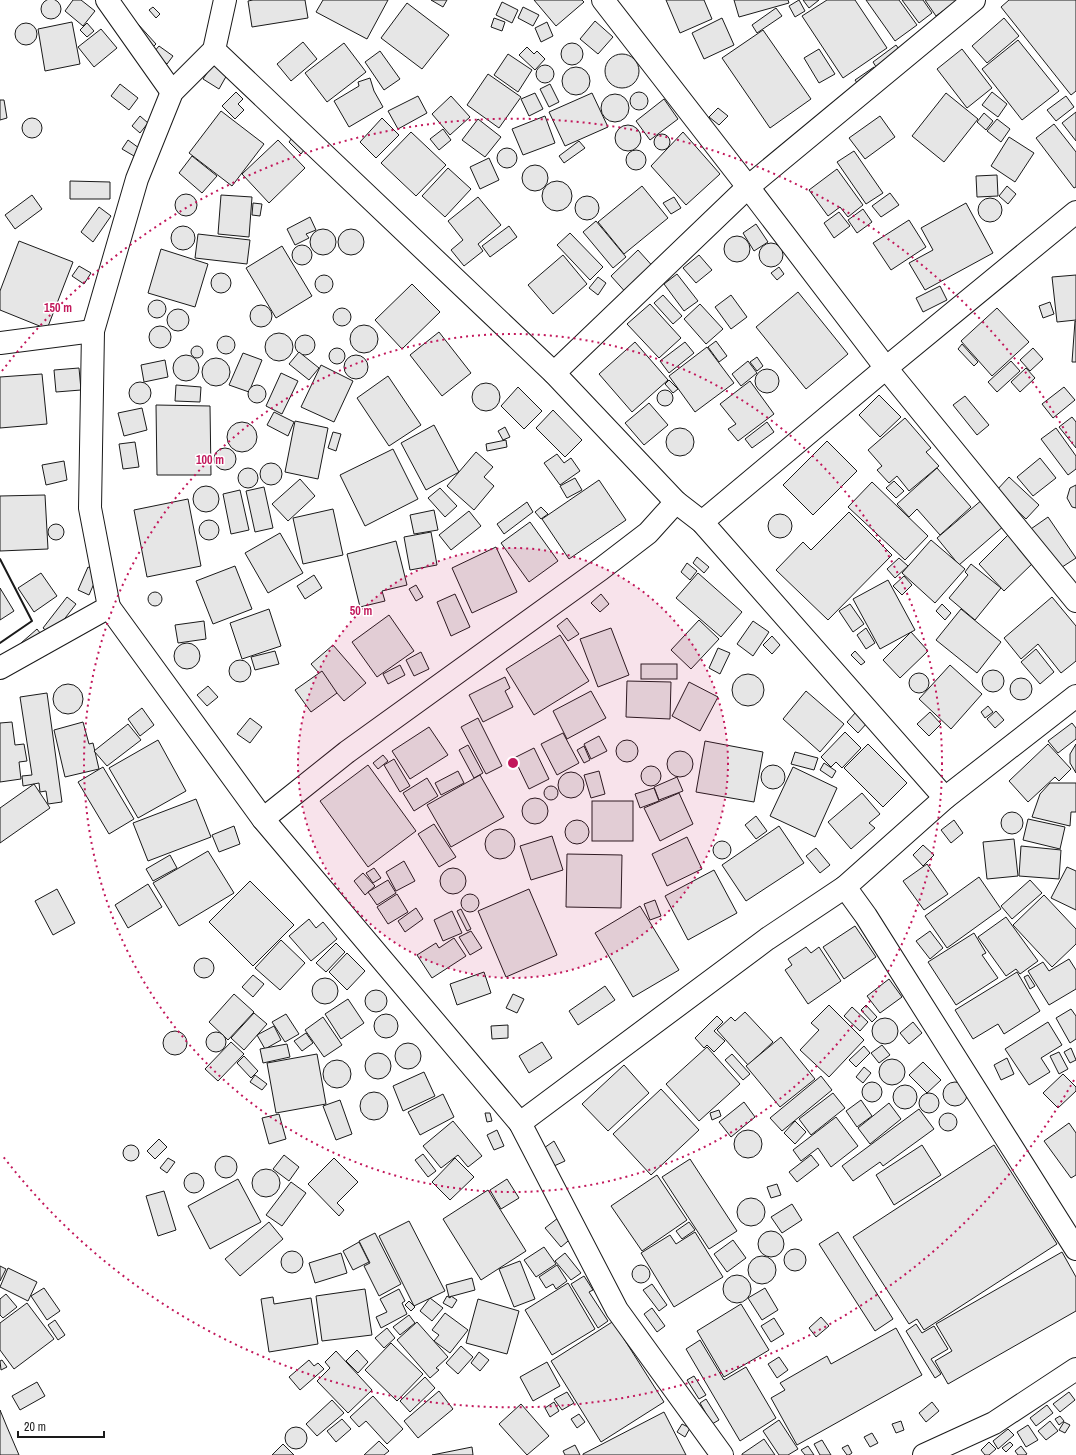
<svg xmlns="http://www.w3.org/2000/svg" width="1076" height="1455" font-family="'Archivo Narrow',sans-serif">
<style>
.building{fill:#e6e6e6;stroke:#1a1a1a}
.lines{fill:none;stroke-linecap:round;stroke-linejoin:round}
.street-casing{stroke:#1a1a1a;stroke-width:24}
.highway-casing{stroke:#1a1a1a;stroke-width:24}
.street{stroke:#fff;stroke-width:22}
.highway{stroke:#fff;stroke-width:22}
.wall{stroke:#1a1a1a;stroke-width:2}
.ring{fill:none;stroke:#c2185b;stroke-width:2;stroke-dasharray:2 4}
.centre{fill:#c2185b;stroke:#fff;stroke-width:2}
.ring-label{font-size:12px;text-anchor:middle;font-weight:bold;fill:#c2185b;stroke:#fff;stroke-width:3;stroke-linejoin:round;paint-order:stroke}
</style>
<rect width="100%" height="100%" fill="#fff"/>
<g class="building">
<circle cx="51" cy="9" r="10"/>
<polygon points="73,0 81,0 95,11 83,26 65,11"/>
<polygon points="253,0 305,0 308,18 252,27 248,1"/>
<polygon points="323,0 388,0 367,39 316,12"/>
<polygon points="431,0 447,0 443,7"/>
<polygon points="534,0 582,0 584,2 556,26"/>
<polygon points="666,0 704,0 712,19 680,33"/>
<polygon points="734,0 788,0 789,3 739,17"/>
<polygon points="799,0 805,11 795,17 789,6"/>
<polygon points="803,0 819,0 809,8"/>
<polygon points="827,0 855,0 887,48 843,78 802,16"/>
<polygon points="866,0 899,0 917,25 895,41"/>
<polygon points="902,0 923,0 932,13 919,23"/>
<polygon points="925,0 958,0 936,16"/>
<polygon points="1009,0 1076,0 1076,91 1071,95 1001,7"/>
<polygon points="502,2 518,10 512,23 496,15"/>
<polygon points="407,3 449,35 422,69 381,38"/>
<polygon points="153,7 160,14 156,18 149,10"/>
<polygon points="523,7 539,15 533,26 518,18"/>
<polygon points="776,8 782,16 757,33 752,25"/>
<polygon points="494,18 505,22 502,31 491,27"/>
<polygon points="722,18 734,45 704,59 692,33"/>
<polygon points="1004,18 1019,36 987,63 972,46"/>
<polygon points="595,21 613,37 598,54 580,39"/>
<polygon points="72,22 80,64 45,71 38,29"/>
<polygon points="547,22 553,36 541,42 535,28"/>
<polygon points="87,23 94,31 87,37 80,30"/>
<polygon points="137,23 156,44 150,50 130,29"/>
<circle cx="26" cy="34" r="11"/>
<polygon points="101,29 117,48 94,67 78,47"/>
<polygon points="763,30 811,99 770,128 722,58"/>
<polygon points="1018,40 1059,91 1022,120 982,69"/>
<polygon points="303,42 317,59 291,81 277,64"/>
<polygon points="344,43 366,72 327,102 305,73"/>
<circle cx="572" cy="54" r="11"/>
<polygon points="896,45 904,56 880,73 873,62"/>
<polygon points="159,46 173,56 167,64 153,53"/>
<polygon points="527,47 534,54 537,51 545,59 535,70 519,55"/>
<polygon points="819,49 835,74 819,83 804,58"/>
<polygon points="962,49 992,88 967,108 937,69"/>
<polygon points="380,51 400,79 384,90 365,62"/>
<circle cx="622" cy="71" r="17"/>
<polygon points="508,54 532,70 518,92 494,75"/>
<polygon points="213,64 228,73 219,89 203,79"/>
<circle cx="545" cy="74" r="9"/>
<circle cx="576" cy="81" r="14"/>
<polygon points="874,67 880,76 862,90 855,80"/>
<polygon points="488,74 521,97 499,128 467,105"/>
<polygon points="370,78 374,91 383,107 349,127 334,101 359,86 358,82"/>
<polygon points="120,84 138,98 129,110 111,96"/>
<polygon points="550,84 559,102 549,107 540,89"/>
<circle cx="639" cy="101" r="9"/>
<polygon points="236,92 243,99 238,104 244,110 235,119 222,106"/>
<polygon points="992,92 1007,104 998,117 982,105"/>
<polygon points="535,93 543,109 529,116 521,99"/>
<polygon points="592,93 608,127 565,146 549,112"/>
<polygon points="946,93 978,119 944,162 912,136"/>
<circle cx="615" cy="108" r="14"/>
<polygon points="418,96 427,113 398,129 388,111"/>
<polygon points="451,96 470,117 450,135 432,114"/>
<polygon points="1066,96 1074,107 1056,121 1047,110"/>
<polygon points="664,99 678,119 650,140 636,121"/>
<polygon points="0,100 4,100 7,118 0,120"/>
<polygon points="718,108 728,116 719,125 709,117"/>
<polygon points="221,111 264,144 232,186 189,153"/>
<polygon points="1076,112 1076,141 1062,123"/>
<polygon points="984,113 993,121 986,130 977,122"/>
<polygon points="140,116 148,123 140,133 132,126"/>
<polygon points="545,116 555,143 523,155 512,129"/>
<polygon points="880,116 895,137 865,159 849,138"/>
<polygon points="382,118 399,135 376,158 360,142"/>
<circle cx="32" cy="128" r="10"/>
<polygon points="478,119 501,137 485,157 462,140"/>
<polygon points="997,119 1010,129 1001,142 987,131"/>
<polygon points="1054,124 1076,152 1076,187 1074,188 1036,138"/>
<circle cx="628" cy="138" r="13"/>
<polygon points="443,129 451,140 439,150 430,139"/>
<polygon points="411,132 446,165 416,196 381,163"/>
<polygon points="683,132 720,174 686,205 651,166"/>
<circle cx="662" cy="142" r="8"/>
<polygon points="1009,137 1034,153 1015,182 991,166"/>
<polygon points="292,138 304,150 301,154 289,142"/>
<polygon points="128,140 139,148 134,156 122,149"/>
<polygon points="278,140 305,168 269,203 242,174"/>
<polygon points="579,141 585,148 564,163 559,156"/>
<circle cx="507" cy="158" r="10"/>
<circle cx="636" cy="160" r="10"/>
<polygon points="854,151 883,193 866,204 837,162"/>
<polygon points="192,156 217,176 202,193 179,173"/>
<polygon points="489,158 499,180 480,189 470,167"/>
<circle cx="535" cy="178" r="13"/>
<polygon points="448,168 471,189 445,217 422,196"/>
<polygon points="837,169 863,205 848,217 840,207 828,216 809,190"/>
<polygon points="997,175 998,196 977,197 976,176"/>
<polygon points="70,181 110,182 110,199 70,199"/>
<circle cx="557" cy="196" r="15"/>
<polygon points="642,186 668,218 624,254 598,222"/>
<polygon points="1007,186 1016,194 1008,204 999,196"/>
<polygon points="890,193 899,205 881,217 872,206"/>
<circle cx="186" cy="205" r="11"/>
<polygon points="32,195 42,209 15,229 5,215"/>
<polygon points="221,195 252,197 249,237 218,234"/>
<circle cx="587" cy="208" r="12"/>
<polygon points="478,197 501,225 478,244 483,251 464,266 451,250 463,240 448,221"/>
<polygon points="674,197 681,208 671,214 663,203"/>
<circle cx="990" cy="210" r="12"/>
<polygon points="253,203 262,204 260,216 252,215"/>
<polygon points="966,203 993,253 925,290 909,263 933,250 921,228"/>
<polygon points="99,207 111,216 93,242 81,232"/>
<polygon points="863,209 872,222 857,233 848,220"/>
<polygon points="839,212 850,226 834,238 824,223"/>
<polygon points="310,217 316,230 306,234 309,238 295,245 287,229"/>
<polygon points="909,220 926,247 891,270 873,243"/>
<polygon points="596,221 626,257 613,268 583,232"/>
<polygon points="756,224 768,242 754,251 743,233"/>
<circle cx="183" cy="238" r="12"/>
<polygon points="509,226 517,237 490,257 482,246"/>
<circle cx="323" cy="242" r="13"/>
<circle cx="351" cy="242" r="13"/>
<polygon points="570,233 603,267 590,280 557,245"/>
<polygon points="198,234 250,240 247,264 195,258"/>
<circle cx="737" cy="249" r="13"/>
<polygon points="19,241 73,262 47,329 0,310 0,291"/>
<circle cx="771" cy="255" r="12"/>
<circle cx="302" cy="255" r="10"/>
<polygon points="282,246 312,296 276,318 246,268"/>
<polygon points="161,249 208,264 195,307 148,293"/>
<polygon points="638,250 657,271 629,296 611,276"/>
<polygon points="563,255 587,284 553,314 528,285"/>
<polygon points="699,255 712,270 696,283 683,268"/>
<polygon points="79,266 91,273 84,284 72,276"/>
<polygon points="779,267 784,274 777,280 771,273"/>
<circle cx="221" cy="283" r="10"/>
<polygon points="677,274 698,301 684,311 664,284"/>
<circle cx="324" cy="284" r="9"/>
<polygon points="1076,275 1076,320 1057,322 1052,277"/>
<polygon points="598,277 606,283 598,295 589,288"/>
<polygon points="412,284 440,312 402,349 375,320"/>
<polygon points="940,286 947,300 923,312 916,298"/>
<polygon points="798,292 848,354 806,389 756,327"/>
<polygon points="663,295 682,316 673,324 654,303"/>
<polygon points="731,295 747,317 731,329 715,307"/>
<circle cx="157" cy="309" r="9"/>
<polygon points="1050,302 1054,314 1043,318 1039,306"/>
<polygon points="650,304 681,338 659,358 627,324"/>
<polygon points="700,304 723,329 706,344 684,319"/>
<circle cx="261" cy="316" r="11"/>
<circle cx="342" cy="317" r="9"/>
<polygon points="997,308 1029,342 992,376 961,341"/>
<circle cx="178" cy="320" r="11"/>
<polygon points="1075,321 1076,321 1076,362 1072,362"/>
<circle cx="364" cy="339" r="14"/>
<circle cx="160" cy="337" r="11"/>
<polygon points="439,332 471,373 442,396 410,355"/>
<circle cx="279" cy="347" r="14"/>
<circle cx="305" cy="345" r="10"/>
<circle cx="226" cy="345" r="9"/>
<polygon points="716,341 727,356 719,362 708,347"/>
<polygon points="635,342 668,380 632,412 599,374"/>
<polygon points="685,342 694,353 669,373 660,361"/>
<polygon points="962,344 978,362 974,366 958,349"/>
<circle cx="197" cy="352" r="6"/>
<polygon points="707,347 734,383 695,412 669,376"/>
<circle cx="337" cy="356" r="8"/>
<polygon points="1033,348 1043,359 1030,371 1020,360"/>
<polygon points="299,352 319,368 309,380 289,364"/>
<polygon points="243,353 262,360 249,392 229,385"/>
<circle cx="356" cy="367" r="12"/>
<circle cx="186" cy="368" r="13"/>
<polygon points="757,357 763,366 757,371 750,362"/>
<circle cx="216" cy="372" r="14"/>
<polygon points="165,360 168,377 144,382 141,365"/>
<polygon points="748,361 757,373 741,386 732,374"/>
<polygon points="1011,361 1020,371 997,392 988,382"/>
<polygon points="321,365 353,381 334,422 301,407"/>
<polygon points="79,368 81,390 56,392 54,370"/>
<polygon points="1026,368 1035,378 1020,392 1011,382"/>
<circle cx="767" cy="381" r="12"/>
<polygon points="281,373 298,381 282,414 266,406"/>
<polygon points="42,374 47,424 0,428 0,377"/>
<polygon points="388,376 421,425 389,446 357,398"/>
<polygon points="669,380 678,389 673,393 665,384"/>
<polygon points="750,381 774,414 738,441 728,429 736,424 720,404"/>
<circle cx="140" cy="393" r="11"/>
<circle cx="486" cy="397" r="14"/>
<circle cx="257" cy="394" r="9"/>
<polygon points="176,385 201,387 200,402 175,401"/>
<polygon points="518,387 542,411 524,429 501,406"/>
<polygon points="1064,387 1075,400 1053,418 1042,404"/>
<circle cx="665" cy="398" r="8"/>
<polygon points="879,395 901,417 880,437 859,415"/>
<polygon points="965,396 989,425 977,435 953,405"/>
<polygon points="649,403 668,425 644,445 625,423"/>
<polygon points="156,405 210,406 211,475 157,475"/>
<polygon points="142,408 147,430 124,436 118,413"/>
<polygon points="553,410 582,440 565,457 536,428"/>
<polygon points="274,412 294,422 288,436 267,425"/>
<polygon points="1072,417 1076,422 1076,448 1059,427"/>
<polygon points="905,418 931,448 926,452 939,466 909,491 897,476 889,483 877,470 882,466 868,450"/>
<polygon points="295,421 328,428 318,479 285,472"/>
<circle cx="242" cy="437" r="15"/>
<polygon points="767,422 774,432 752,448 745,439"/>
<polygon points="434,425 459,472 426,490 401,443"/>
<polygon points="505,427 510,437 503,440 498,431"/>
<circle cx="680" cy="442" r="14"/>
<polygon points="1056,428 1076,456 1076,469 1068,475 1041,439"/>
<polygon points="333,432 341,434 336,451 328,448"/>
<polygon points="506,440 507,447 487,451 486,444"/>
<polygon points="827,441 857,471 813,515 783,485"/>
<polygon points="135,442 139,467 123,469 119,444"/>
<circle cx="225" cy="459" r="11"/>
<polygon points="393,449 418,499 365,526 340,475"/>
<polygon points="476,452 493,467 484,477 494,486 474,510 447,486"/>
<polygon points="557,454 564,463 571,458 580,471 560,485 544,463"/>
<polygon points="1040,458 1056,478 1033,496 1017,477"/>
<polygon points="64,461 67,480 46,485 42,465"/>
<circle cx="271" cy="474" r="11"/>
<polygon points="937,468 971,507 940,535 917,509 909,517 897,504"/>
<circle cx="248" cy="478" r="10"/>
<polygon points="1009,477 1039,505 1026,519 996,491"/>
<polygon points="575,478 582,490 567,498 560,486"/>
<polygon points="300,479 315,496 288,521 272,504"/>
<polygon points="599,480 626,520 569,559 542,519"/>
<polygon points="894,481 904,491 896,498 886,488"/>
<polygon points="872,482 928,536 905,560 848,507"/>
<polygon points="1076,485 1076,508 1072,507 1067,498 1070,488"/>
<circle cx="206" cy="499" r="13"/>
<polygon points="264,487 273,528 255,532 246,491"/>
<polygon points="440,488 457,506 445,517 428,498"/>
<polygon points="240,490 249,530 231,534 223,494"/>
<polygon points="45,495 48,549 0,551 0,496"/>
<polygon points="188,499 201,566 147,577 134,510"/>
<polygon points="983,499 1005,525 959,565 937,538"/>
<polygon points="527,502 533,512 504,534 497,524"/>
<polygon points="541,507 548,514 541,519 535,512"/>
<polygon points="333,509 343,555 303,564 293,518"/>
<polygon points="434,510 438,530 414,534 410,515"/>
<polygon points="469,511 481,526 451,550 439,535"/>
<polygon points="849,512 892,555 828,620 776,570 803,542 811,550"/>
<circle cx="780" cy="526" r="12"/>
<polygon points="1048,517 1076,558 1056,571 1028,531"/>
<circle cx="209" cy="530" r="10"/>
<polygon points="530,522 558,561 529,582 501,543"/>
<circle cx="56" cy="532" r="8"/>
<polygon points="431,532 437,565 410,570 404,537"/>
<polygon points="280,533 303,573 268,593 245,553"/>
<polygon points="1008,535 1034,562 1004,591 979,564"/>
<polygon points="931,540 965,569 935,603 902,573"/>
<polygon points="396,541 407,585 382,591 385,601 360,607 347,554"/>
<polygon points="496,547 517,592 472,613 452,568"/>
<polygon points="697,557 709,567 704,573 693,563"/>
<polygon points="899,558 908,566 895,578 887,569"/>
<polygon points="687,563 697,571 690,580 681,572"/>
<polygon points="971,564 1001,588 975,620 949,598 968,575 965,572"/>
<polygon points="235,566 252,609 213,624 196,581"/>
<polygon points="88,567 99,572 89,595 78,590"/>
<polygon points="41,573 57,596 34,612 18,588"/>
<polygon points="698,573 742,612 721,637 676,598"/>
<polygon points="314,575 322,588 305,599 297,586"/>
<polygon points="904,576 912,585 902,595 893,586"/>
<polygon points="888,580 915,630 880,649 853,599"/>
<polygon points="416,585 423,597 416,601 409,589"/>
<polygon points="0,588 14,611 0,620"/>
<circle cx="155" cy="599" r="7"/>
<polygon points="455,594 470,627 451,636 437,602"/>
<polygon points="601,594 609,604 600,612 591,603"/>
<polygon points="67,597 76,604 52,635 43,628"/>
<polygon points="1052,597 1076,626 1076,661 1061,673 1038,644 1021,659 1004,638"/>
<polygon points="850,604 864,624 853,632 839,611"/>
<polygon points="942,604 951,613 945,620 936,611"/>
<polygon points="269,609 281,646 242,659 230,623"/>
<polygon points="961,609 1001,642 977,673 936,640"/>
<polygon points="389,615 414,651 377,677 352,642"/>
<polygon points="567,618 579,634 568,641 557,626"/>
<polygon points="699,620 719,639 691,669 671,650"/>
<polygon points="204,621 206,639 178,643 175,625"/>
<polygon points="753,621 769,632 753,656 737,644"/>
<polygon points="611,628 629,675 598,687 580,639"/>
<polygon points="866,628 875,643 866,649 857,635"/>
<polygon points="37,629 44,638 29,651 21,643"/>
<polygon points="911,632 928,651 900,678 883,660"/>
<polygon points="560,635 589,681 534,715 506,669"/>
<polygon points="772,636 780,645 772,654 763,645"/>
<circle cx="187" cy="656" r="13"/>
<polygon points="333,645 366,683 344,701 311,664"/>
<polygon points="718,648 730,653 720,674 709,668"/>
<polygon points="1036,649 1054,672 1040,684 1021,662"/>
<polygon points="275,651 279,664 255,670 251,657"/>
<polygon points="855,651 865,662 861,665 851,655"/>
<polygon points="421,652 429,669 414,676 406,660"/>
<circle cx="240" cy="671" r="11"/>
<rect x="641" y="664" width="36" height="15"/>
<polygon points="400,665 405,675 388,684 383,674"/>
<polygon points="950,665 982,694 951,729 919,699"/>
<circle cx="993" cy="681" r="11"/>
<polygon points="322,671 337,693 311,712 295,690"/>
<circle cx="919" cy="683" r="10"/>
<circle cx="748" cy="690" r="16"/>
<polygon points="505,677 510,688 505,691 513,707 483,722 469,695"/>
<circle cx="1021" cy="689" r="11"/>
<polygon points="627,681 671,682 670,719 626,717"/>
<polygon points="689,682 718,697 700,731 672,716"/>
<circle cx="68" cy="699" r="15"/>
<polygon points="208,686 218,697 207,706 197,695"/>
<polygon points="591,691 606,718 567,739 553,711"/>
<polygon points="806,691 844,724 820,752 783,719"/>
<polygon points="47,693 62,802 48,804 46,791 40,792 39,783 23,786 22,776 32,775 20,697"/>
<polygon points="988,706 993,712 985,718 981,712"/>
<polygon points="142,708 154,725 140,736 128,719"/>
<polygon points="996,711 1004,720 995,728 987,719"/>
<polygon points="856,712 867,723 858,733 847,722"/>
<polygon points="930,712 941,724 929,736 917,724"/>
<polygon points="250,718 262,727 250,743 237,734"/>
<polygon points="478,718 502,766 486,774 461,727"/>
<polygon points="12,722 15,745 24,744 27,761 19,762 21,779 0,782 0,723"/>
<polygon points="83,722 89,744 93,743 99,769 65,777 54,730"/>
<polygon points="1072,723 1076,728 1076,739 1058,753 1048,741"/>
<polygon points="128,724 141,740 107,766 94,751"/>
<polygon points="429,727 448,755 410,779 392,751"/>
<polygon points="845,732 861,748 842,768 836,762 831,767 821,757"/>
<polygon points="563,733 579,763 557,775 541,744"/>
<polygon points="599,736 607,751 591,759 584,744"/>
<polygon points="158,740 186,791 138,818 109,768"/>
<circle cx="627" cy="751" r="11"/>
<polygon points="705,741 763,752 754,802 696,792"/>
<polygon points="868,744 907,783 883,807 844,768"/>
<polygon points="1048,744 1071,769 1059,781 1055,777 1028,802 1009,781"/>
<polygon points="1076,744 1076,773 1070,763 1070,754"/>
<polygon points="468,745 483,773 474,778 459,750"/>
<polygon points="584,746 590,760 584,763 577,750"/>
<polygon points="534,748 549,779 529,789 514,758"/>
<circle cx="680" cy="764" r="13"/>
<polygon points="795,752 818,758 814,770 791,764"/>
<polygon points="383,755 388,761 378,769 373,763"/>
<polygon points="394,759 410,786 400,792 384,765"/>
<polygon points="824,763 836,771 832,778 820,770"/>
<circle cx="773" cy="777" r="12"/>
<polygon points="368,765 416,831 368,867 320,801"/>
<circle cx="651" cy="776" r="10"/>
<polygon points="103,767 134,819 109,834 78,782"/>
<polygon points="793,767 837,788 815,837 770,816"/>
<polygon points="458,771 464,783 441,795 435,783"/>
<polygon points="599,771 605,794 591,798 584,775"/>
<circle cx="571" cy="785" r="13"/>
<polygon points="480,775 504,817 451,847 427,805"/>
<polygon points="677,777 683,791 659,800 654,787"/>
<polygon points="427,778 438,796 414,811 403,793"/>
<polygon points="1050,783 1076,783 1076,812 1071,812 1070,826 1032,817 1040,794"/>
<polygon points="34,784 50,808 0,843 0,808"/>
<circle cx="551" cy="793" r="7"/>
<polygon points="654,788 659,801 640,808 635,794"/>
<polygon points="679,793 693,824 660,841 644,808"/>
<polygon points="862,793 880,814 869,823 875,828 851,849 828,822"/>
<circle cx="535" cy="811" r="13"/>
<polygon points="196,799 211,837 148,861 133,823"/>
<rect x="592" y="801" width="41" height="40"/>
<circle cx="1012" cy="823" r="11"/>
<polygon points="756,816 767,831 756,839 745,825"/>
<polygon points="1028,819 1065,827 1060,849 1023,840"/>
<polygon points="954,820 963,833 951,843 941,830"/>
<circle cx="577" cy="832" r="12"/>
<polygon points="434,824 456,857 439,867 418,834"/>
<polygon points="234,826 240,844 219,852 212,835"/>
<polygon points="779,826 804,863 746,901 722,865"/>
<circle cx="500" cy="844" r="15"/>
<polygon points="552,836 563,870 531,880 520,846"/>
<polygon points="687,837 702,869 667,886 652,854"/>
<polygon points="1014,839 1018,876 987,879 983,842"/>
<circle cx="722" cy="850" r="9"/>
<polygon points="923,845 934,855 923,866 913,855"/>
<polygon points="1021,846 1061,850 1059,879 1019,876"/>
<polygon points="816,848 830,865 820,873 806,856"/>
<polygon points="208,851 234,893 179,926 153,883"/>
<polygon points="567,854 622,855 621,908 566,907"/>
<polygon points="170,855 177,868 153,881 146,869"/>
<polygon points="404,861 415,881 396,891 386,872"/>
<polygon points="927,864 948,894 924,910 903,881"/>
<polygon points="1067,867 1076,871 1076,910 1051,898"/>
<polygon points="374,868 381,878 373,883 366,873"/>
<circle cx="453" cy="881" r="13"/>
<polygon points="714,870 737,913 688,940 665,896"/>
<polygon points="363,873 375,886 365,895 354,881"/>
<polygon points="979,877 1001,909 947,948 925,916"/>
<polygon points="388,880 396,893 377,905 368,892"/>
<polygon points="1030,880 1042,893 1012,919 1001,906"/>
<polygon points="250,881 294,925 253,966 209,922"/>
<polygon points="148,884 162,907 128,928 115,905"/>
<polygon points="57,889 75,923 53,935 35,901"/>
<polygon points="529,889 557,955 506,977 478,911"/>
<circle cx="470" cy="903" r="9"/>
<polygon points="397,894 408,912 388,924 377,907"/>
<polygon points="1044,895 1076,929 1076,944 1052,967 1013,925"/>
<polygon points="655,900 661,916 650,920 644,904"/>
<polygon points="640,906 679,970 633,997 595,933"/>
<polygon points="416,908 423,919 405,932 398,921"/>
<polygon points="461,909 471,929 467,931 457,911"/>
<polygon points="452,911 462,933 443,941 434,920"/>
<polygon points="1006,917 1038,961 1020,974 1016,969 1006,976 978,937"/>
<polygon points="309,919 316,928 323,922 337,939 311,961 289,936"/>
<polygon points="855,926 876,957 844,979 823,947"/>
<polygon points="471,931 482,948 470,955 459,937"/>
<polygon points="930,931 943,948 930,959 916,941"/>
<polygon points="974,933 986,953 982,955 998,978 956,1005 928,962"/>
<polygon points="454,938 466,956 432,978 417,955 436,943 439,948"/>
<polygon points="281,940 305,963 280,990 255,968"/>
<polygon points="336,943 345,952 326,972 316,963"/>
<polygon points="806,947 811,953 819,947 841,981 808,1004 785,970 792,965 788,959"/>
<polygon points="347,953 365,971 347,990 329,972"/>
<circle cx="204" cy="968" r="10"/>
<polygon points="1069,959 1076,970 1076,989 1049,1005 1028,971 1043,962 1049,971"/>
<polygon points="484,972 491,993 457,1005 450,984"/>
<polygon points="1017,972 1040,1011 1004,1034 998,1024 973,1039 955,1010"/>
<polygon points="253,975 264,984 253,997 242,987"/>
<polygon points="1028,975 1035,986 1030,989 1024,977"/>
<circle cx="325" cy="991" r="13"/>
<polygon points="889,979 902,997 880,1013 867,996"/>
<polygon points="605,986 615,1000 578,1025 569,1011"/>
<circle cx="376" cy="1001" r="11"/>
<polygon points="234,994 254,1012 228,1040 209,1022"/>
<polygon points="513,994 524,999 517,1013 506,1008"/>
<polygon points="348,999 364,1023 341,1039 325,1014"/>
<polygon points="829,1005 864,1040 829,1077 800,1050 819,1030 811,1023"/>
<polygon points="866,1005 877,1017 872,1022 861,1010"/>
<polygon points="852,1007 868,1022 860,1031 844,1016"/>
<polygon points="1071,1009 1076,1016 1076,1039 1070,1043 1056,1018"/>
<polygon points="745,1012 773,1042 748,1065 717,1030 731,1017 735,1021"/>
<polygon points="254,1013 267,1024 244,1050 231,1038"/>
<polygon points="286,1014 299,1034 285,1042 272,1022"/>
<circle cx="386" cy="1026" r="12"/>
<polygon points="717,1016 723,1022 714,1031 725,1041 714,1052 707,1045 704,1048 695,1038"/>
<polygon points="323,1017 342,1045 324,1057 305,1030"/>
<circle cx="885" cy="1031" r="13"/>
<polygon points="913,1022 922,1033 909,1044 900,1033"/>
<polygon points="1048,1022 1062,1045 1041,1058 1050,1072 1029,1085 1005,1049"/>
<polygon points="508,1025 508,1038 492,1039 491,1026"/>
<polygon points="274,1026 281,1040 265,1049 257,1035"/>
<circle cx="175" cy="1043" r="12"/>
<circle cx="216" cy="1042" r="10"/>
<polygon points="306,1033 313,1043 302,1051 294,1041"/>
<polygon points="781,1037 815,1079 780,1107 746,1066"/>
<polygon points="231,1042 244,1054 218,1081 205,1069"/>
<polygon points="542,1042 552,1058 529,1073 519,1056"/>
<circle cx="408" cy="1056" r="13"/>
<polygon points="287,1044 290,1057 263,1063 260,1049"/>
<polygon points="882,1045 890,1055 879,1063 871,1053"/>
<polygon points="864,1046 870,1053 856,1067 849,1060"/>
<polygon points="707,1047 740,1084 699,1121 666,1084"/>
<polygon points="1071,1048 1076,1060 1070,1063 1064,1052"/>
<polygon points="1059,1052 1068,1069 1059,1074 1050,1056"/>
<circle cx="378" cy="1066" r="13"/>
<polygon points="317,1054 326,1104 276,1113 267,1063"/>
<polygon points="732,1054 750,1074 743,1080 725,1060"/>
<polygon points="244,1056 258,1071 251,1078 237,1063"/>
<polygon points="1007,1058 1014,1074 1001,1080 994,1065"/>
<circle cx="892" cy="1072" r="13"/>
<circle cx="337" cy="1074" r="14"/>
<polygon points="923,1062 941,1080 927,1093 909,1075"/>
<polygon points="624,1065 649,1093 608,1131 582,1104"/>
<polygon points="864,1067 871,1073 863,1083 856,1077"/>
<polygon points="424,1072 435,1096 403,1111 393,1086"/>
<polygon points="1063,1074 1076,1087 1076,1091 1058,1108 1043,1093"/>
<polygon points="255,1075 267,1084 262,1090 250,1082"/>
<polygon points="821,1076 832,1090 782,1131 770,1118"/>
<circle cx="955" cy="1094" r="12"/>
<circle cx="872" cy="1092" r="10"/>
<circle cx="905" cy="1097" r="12"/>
<polygon points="661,1089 699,1130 651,1175 613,1134"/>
<circle cx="374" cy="1106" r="14"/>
<circle cx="929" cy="1103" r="10"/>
<polygon points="833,1093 845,1108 811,1135 799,1119"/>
<polygon points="443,1094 454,1117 420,1135 408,1112"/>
<polygon points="340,1100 352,1134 336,1140 323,1106"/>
<polygon points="861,1100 872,1116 857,1127 846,1111"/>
<polygon points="744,1102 755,1117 731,1137 719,1122"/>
<polygon points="889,1103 901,1119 870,1144 858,1128"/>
<polygon points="919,1109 934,1129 883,1166 880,1162 853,1181 842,1166"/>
<polygon points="719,1110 721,1116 712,1120 710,1113"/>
<polygon points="485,1113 490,1113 492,1121 487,1122"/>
<circle cx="948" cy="1122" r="9"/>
<polygon points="279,1114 286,1139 269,1144 262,1118"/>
<polygon points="836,1117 858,1146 831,1167 818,1148 801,1161 793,1150"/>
<polygon points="453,1121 482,1156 468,1167 458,1155 441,1168 423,1146"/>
<polygon points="795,1121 806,1132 795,1144 784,1133"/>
<polygon points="1069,1123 1076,1133 1076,1175 1071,1178 1044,1141"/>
<polygon points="497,1130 504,1146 494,1150 487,1135"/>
<circle cx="748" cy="1144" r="14"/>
<polygon points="159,1139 167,1147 155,1159 147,1151"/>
<polygon points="554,1141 565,1161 554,1166 544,1148"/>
<circle cx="131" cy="1153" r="8"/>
<polygon points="922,1145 941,1175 894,1205 876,1175"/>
<polygon points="994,1145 1057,1244 924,1330 917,1319 909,1324 853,1237"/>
<polygon points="423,1154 436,1171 428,1177 415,1160"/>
<polygon points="284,1155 299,1167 289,1181 273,1169"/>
<polygon points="811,1155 819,1165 797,1182 789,1172"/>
<circle cx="226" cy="1167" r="11"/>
<polygon points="168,1158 175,1162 167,1173 160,1168"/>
<polygon points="334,1158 358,1182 337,1203 344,1210 339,1216 308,1184"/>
<polygon points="455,1158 474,1177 450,1200 432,1182"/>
<polygon points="690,1159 737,1231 709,1249 662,1177"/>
<circle cx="266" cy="1183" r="14"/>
<circle cx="194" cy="1183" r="10"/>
<polygon points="657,1175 687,1220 642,1251 611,1206"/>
<polygon points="238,1179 261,1222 210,1249 188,1206"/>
<polygon points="507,1179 519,1198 501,1209 490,1190"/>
<polygon points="291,1182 306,1193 282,1226 266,1215"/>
<polygon points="777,1184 781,1195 771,1198 767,1187"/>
<polygon points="488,1190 526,1251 481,1280 443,1219"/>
<polygon points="164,1191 176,1230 158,1236 146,1196"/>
<circle cx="751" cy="1212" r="14"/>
<polygon points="792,1204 802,1220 782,1233 771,1217"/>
<polygon points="558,1218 574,1236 561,1247 545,1228"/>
<polygon points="409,1221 445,1291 414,1306 379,1236"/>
<polygon points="269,1222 283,1239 240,1276 225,1259"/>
<polygon points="689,1222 695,1230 682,1239 676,1231"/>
<circle cx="771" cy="1244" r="13"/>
<polygon points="695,1232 723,1277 674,1307 641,1253 670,1235 676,1244"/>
<polygon points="838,1232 893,1319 875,1331 819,1244"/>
<polygon points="375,1233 401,1284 379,1296 364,1266 370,1263 359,1241"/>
<polygon points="733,1240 746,1258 727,1272 714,1254"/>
<polygon points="359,1242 369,1262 353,1270 343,1251"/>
<polygon points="544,1247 556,1264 536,1277 524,1260"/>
<circle cx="795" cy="1260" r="11"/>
<circle cx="292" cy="1262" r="11"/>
<polygon points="1062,1252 1076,1277 1076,1311 948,1384 935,1361 952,1351 936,1324"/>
<polygon points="341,1253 347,1273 315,1283 309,1263"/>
<polygon points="565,1253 581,1273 571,1280 555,1261"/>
<circle cx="762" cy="1270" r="14"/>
<polygon points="520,1261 535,1299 514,1307 499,1269"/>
<polygon points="557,1265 567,1281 556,1289 553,1284 546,1288 539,1277"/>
<circle cx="641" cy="1274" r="9"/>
<polygon points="0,1266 6,1269 0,1281"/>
<polygon points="8,1268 37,1282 28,1301 0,1287"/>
<circle cx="737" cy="1289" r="14"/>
<polygon points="584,1276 593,1290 589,1292 608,1321 598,1328 571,1284"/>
<polygon points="472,1278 475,1290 449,1297 446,1285"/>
<polygon points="568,1283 595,1329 552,1355 525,1310"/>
<polygon points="652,1284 667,1305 659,1311 643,1290"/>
<polygon points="44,1288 60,1311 47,1320 31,1296"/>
<polygon points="765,1288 778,1310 762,1320 748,1298"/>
<polygon points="365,1289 372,1335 322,1341 316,1296"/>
<polygon points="399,1289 405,1301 402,1303 407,1314 381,1328 376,1317 387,1312 380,1299"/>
<polygon points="6,1294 17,1307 3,1318 0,1315 0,1299"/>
<polygon points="447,1296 450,1298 451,1296 457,1300 452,1308 443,1303"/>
<polygon points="273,1297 274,1304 311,1298 318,1344 269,1352 261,1299"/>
<polygon points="430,1298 443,1308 432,1321 420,1311"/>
<polygon points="478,1299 519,1311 507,1354 466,1343"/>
<polygon points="409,1301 415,1307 411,1311 405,1305"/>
<polygon points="27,1303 54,1339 14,1369 0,1350 0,1323"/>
<polygon points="741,1304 769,1350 724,1377 697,1331"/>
<polygon points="652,1308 665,1326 657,1332 644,1314"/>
<polygon points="445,1313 468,1330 450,1353 434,1341 439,1335 432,1330"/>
<polygon points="409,1315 415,1323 400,1335 393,1327"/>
<polygon points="620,1317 631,1335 624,1339 664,1402 601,1442 551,1361"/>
<polygon points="821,1317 829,1326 816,1337 809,1328"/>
<polygon points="774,1318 784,1334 771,1342 761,1326"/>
<polygon points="55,1320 65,1335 58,1340 48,1325"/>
<polygon points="417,1322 448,1357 436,1368 439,1370 430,1378 397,1340"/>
<polygon points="916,1324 922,1333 934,1326 948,1349 931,1359 941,1374 935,1378 906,1331"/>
<polygon points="387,1328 395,1338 384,1348 375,1338"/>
<polygon points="896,1328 922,1375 797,1445 771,1398 785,1390 780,1383 827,1356 831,1364"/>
<polygon points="700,1340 724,1380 746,1367 776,1418 740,1441 686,1349"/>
<polygon points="391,1343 423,1374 397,1401 365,1370"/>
<polygon points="461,1346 473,1357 458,1374 446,1363"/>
<polygon points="357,1350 368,1362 358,1373 346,1361"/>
<polygon points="336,1351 372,1390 348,1413 317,1381 330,1368 325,1362"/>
<polygon points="479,1352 489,1360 480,1371 471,1363"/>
<polygon points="779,1357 788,1370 777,1378 768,1364"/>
<polygon points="2,1360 7,1367 1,1370 0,1361"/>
<polygon points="309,1360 314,1366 318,1363 324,1369 300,1390 289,1377"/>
<polygon points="547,1362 560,1386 533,1401 520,1377"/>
<polygon points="694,1376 706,1395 699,1399 687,1380"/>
<polygon points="425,1377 435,1388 410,1412 400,1401"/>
<polygon points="37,1382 45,1396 20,1410 12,1396"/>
<polygon points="439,1391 453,1409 418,1438 404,1421"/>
<polygon points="567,1392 574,1403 562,1410 554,1399"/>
<polygon points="1069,1392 1075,1400 1060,1412 1053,1404"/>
<polygon points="373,1396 403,1429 387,1444 366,1421 359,1427 350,1417"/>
<polygon points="706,1399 719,1420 712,1424 700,1403"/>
<polygon points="332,1400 344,1413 317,1436 306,1424"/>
<polygon points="554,1402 559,1411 550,1417 545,1408"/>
<polygon points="932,1402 939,1411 926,1422 919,1413"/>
<polygon points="521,1404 549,1436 527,1455 499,1424"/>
<polygon points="1047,1405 1053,1413 1036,1426 1030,1418"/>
<polygon points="0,1410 7,1427 19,1455 0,1455"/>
<polygon points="664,1412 686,1455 583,1455 583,1454"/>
<polygon points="579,1414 585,1422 577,1428 571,1419"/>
<polygon points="1060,1416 1064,1421 1059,1425 1055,1419"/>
<polygon points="342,1419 351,1429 336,1442 327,1431"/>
<polygon points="779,1420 798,1449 788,1455 779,1455 763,1431"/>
<polygon points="901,1421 904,1430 896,1433 892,1424"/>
<polygon points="1050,1421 1058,1431 1046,1440 1038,1431"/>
<polygon points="1064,1422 1070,1425 1065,1433 1059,1430"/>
<polygon points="682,1424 690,1428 685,1437 677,1432"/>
<polygon points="1028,1425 1038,1440 1026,1447 1017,1432"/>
<circle cx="296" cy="1438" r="11"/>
<polygon points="1008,1429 1014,1435 998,1449 993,1441"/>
<polygon points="872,1433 878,1443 870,1447 864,1437"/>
<polygon points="764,1439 775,1455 742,1455 742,1454"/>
<polygon points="822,1440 831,1455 820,1455 814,1444"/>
<polygon points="379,1441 389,1451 384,1455 364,1455"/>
<polygon points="989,1442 996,1449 989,1455 985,1455 981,1450"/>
<polygon points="1010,1442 1013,1445 1006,1452 1002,1448"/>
<polygon points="283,1444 294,1455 272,1455"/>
<polygon points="575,1445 580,1455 565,1455 563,1451"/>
<polygon points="848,1445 852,1453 849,1455 847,1455 842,1448"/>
<polygon points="808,1446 814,1455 805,1455 801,1450"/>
<polygon points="1021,1446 1027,1454 1025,1455 1018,1455 1015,1451"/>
<polygon points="472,1447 473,1455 432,1455"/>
</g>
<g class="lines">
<g class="street-casing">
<g id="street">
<polyline points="107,0 172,92"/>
<polyline points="603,0 748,187 886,368 1076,601"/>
<polyline points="214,50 554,373 676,502 702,522 945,798"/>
<polyline points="0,343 93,331"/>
<polyline points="554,373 748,187 974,0"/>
<polyline points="702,522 886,368 1076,212"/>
<polyline points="109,607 263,819 520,1123 617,1310 722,1455"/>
<polyline points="0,668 109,607 90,508 93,331 137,179 172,92 214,50 225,0"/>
<polyline points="263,819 347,752 601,569 648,533 676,502"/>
<polyline points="845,887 866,916 1076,1249"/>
<polyline points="520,1123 767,939 845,887 945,798 1076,696"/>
</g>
</g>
<g class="highway-casing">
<polyline id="highway" points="924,1455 994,1423 1076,1369"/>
</g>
<use href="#street" class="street"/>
<use href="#highway" class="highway"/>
<polyline class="wall" points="0,559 32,621 0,643"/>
</g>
<circle cx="513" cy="763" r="215" fill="#c2185b" fill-opacity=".12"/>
<g class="ring">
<circle cx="513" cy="763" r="215"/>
<circle cx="513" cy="763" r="429"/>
<path d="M1074 1080A644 644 0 0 1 2 1155M2 371A644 644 0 0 1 1074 446"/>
</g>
<circle cx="513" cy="763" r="6" class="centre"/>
<g class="ring-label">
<text x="58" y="312">150 m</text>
<text x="210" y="464">100 m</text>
<text x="361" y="615">50 m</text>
</g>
<path d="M18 1431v6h86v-6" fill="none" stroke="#1a1a1a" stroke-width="2"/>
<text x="24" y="1431" font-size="12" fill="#1a1a1a" stroke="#ffffff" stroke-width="3" paint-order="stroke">20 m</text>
</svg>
